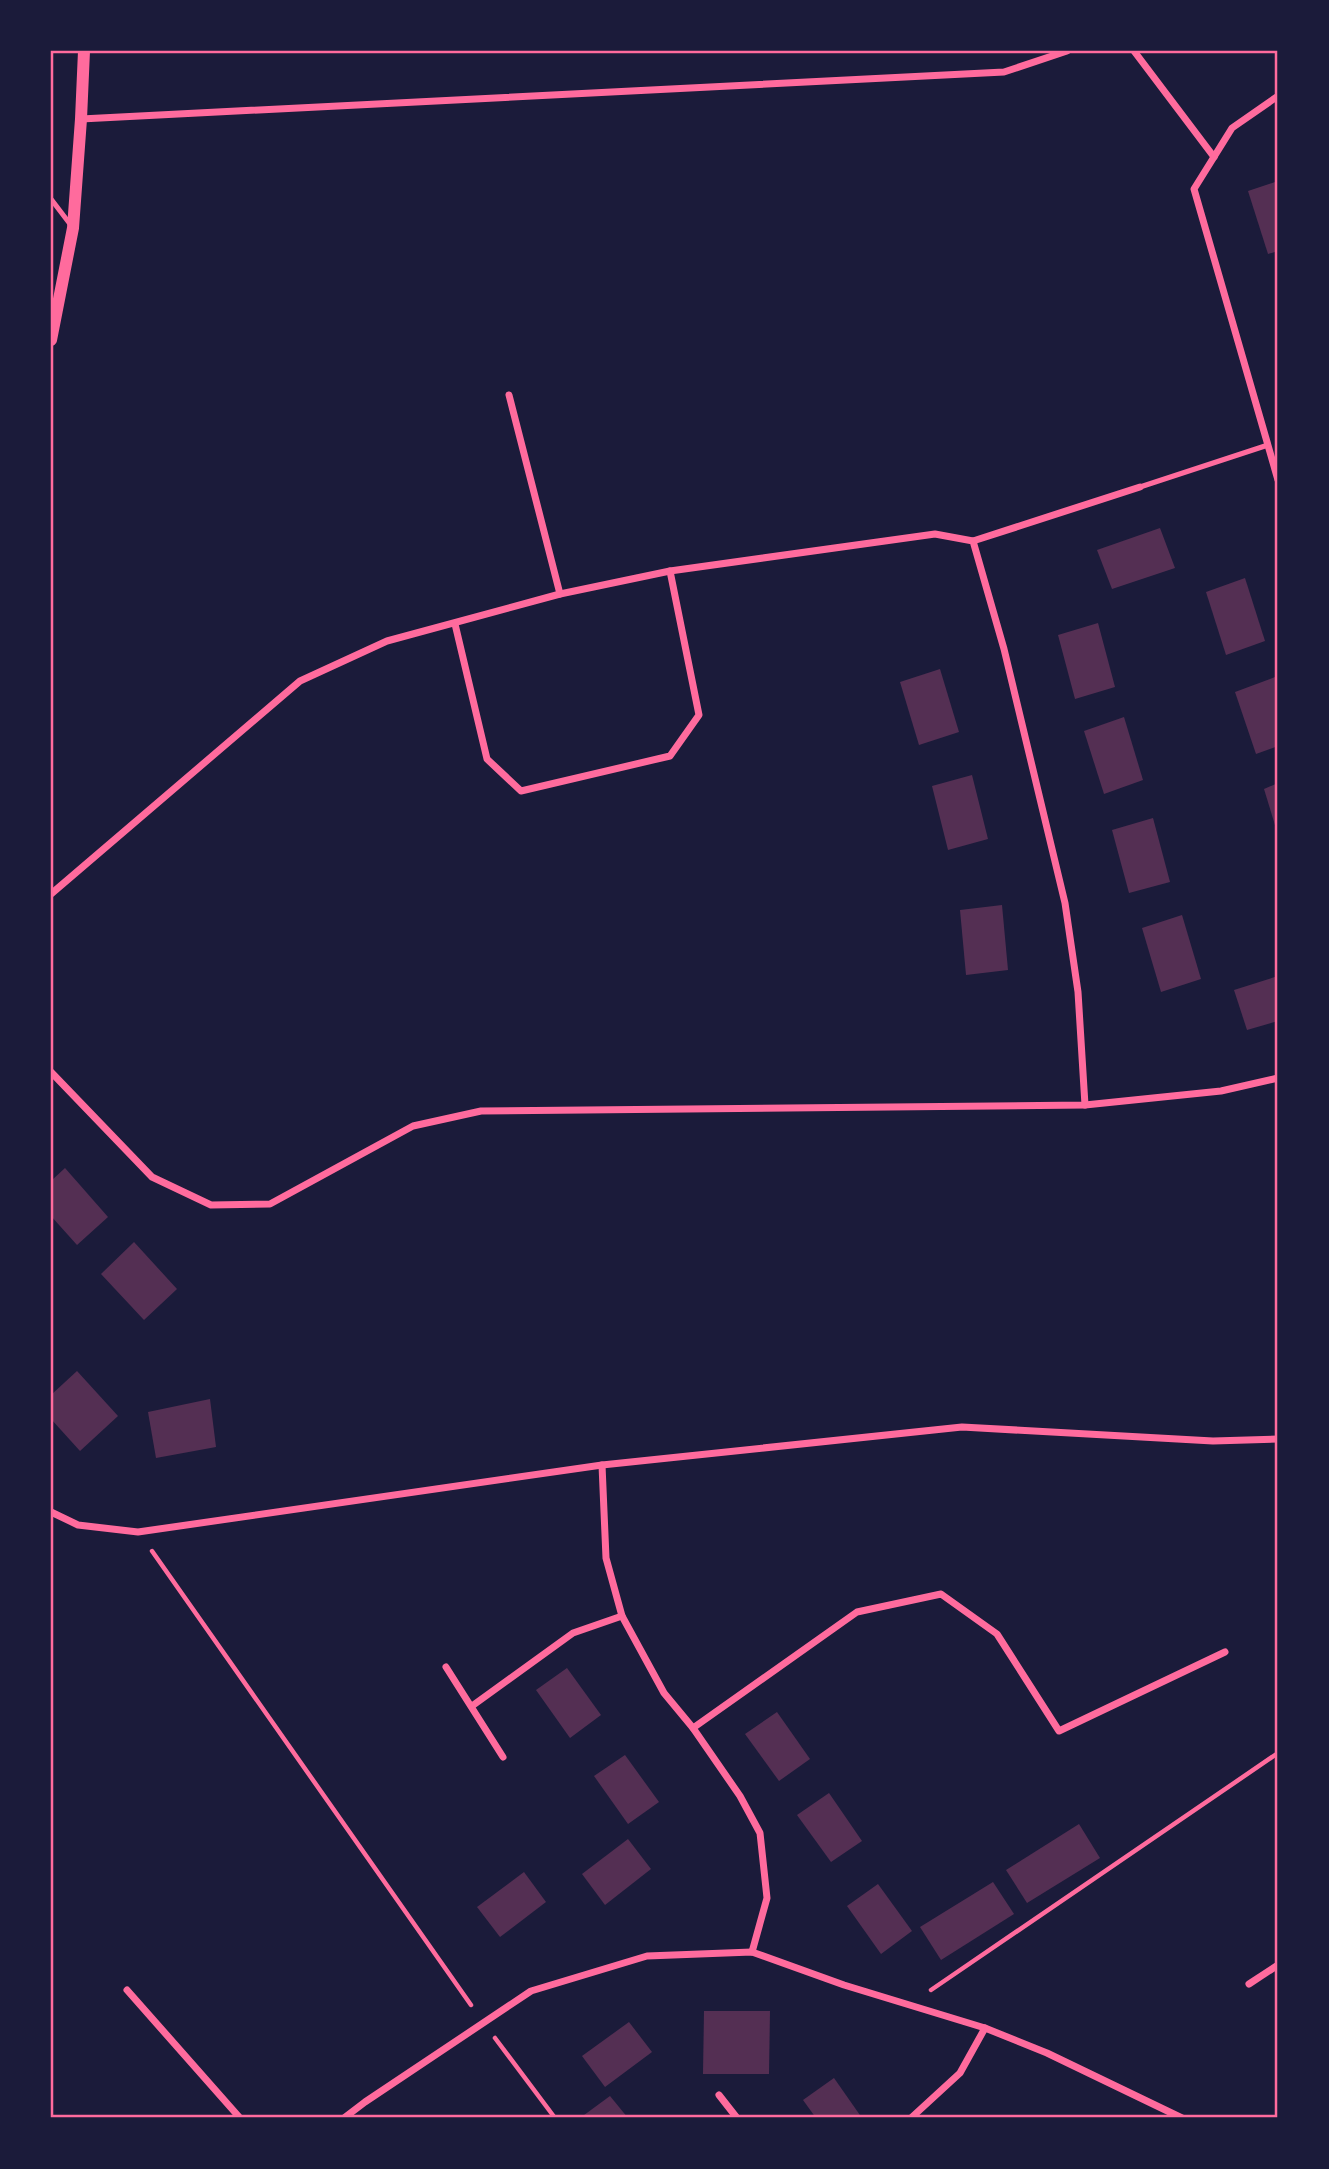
<svg xmlns="http://www.w3.org/2000/svg" width="1329" height="2169" font-family="'Roboto Condensed',sans-serif">
<style>
.building{fill:#542f53}
.lines{fill:none;stroke-linecap:round;stroke-linejoin:round}
.path{stroke:#ff6b9d;stroke-width:4.5}
.service{stroke:#ff6b9d;stroke-width:5}
.minor{stroke:#ff6b9d;stroke-width:7}
.tertiary{stroke:#ff6b9d;stroke-width:12}
.neatline{fill:none;stroke:#ff6b9d;stroke-width:2.5}
</style>
<rect width="100%" height="100%" fill="#1b1b3a"/>
<g class="building">
<polygon points="1278,181 1278,251 1268,254 1248,191"/>
<polygon points="1160,528 1175,568 1112,589 1097,550"/>
<polygon points="1245,578 1265,641 1226,655 1206,592"/>
<polygon points="1098,623 1115,687 1075,699 1058,635"/>
<polygon points="940,669 959,732 919,745 900,682"/>
<polygon points="1275,677 1278,688 1278,746 1256,754 1235,692"/>
<polygon points="1124,717 1143,780 1104,794 1084,731"/>
<polygon points="972,775 988,839 948,850 932,786"/>
<polygon points="1278,783 1278,835 1264,789"/>
<polygon points="1153,818 1170,882 1129,893 1112,830"/>
<polygon points="1002,905 1008,970 966,975 960,910"/>
<polygon points="1182,915 1201,979 1161,992 1142,928"/>
<polygon points="1278,976 1278,1021 1247,1030 1234,990"/>
<polygon points="65,1168 108,1217 77,1245 51,1216 51,1181"/>
<polygon points="134,1242 177,1289 144,1320 101,1274"/>
<polygon points="77,1371 118,1416 80,1451 51,1419 51,1395"/>
<polygon points="210,1399 216,1447 156,1458 148,1412"/>
<polygon points="567,1668 601,1715 570,1738 536,1690"/>
<polygon points="777,1712 810,1759 779,1781 745,1734"/>
<polygon points="625,1755 659,1802 628,1824 594,1776"/>
<polygon points="829,1793 862,1841 831,1862 797,1815"/>
<polygon points="1079,1824 1100,1858 1027,1903 1006,1870"/>
<polygon points="628,1839 651,1869 605,1905 582,1874"/>
<polygon points="524,1872 546,1902 500,1937 477,1907"/>
<polygon points="993,1882 1014,1914 941,1960 920,1927"/>
<polygon points="878,1884 912,1931 881,1954 847,1906"/>
<polygon points="704,2011 770,2011 769,2074 703,2074"/>
<polygon points="629,2022 652,2052 605,2087 582,2056"/>
<polygon points="834,2078 862,2118 816,2118 803,2100"/>
<polygon points="610,2096 628,2118 580,2118"/>
</g>
<g class="lines">
<g class="path">
<polyline points="152,1551 471,2005"/>
<polyline points="931,1990 1278,1753"/>
<polyline points="495,2038 555,2118"/>
</g>
<g class="service">
<polyline points="51,199 70,224"/>
<polyline points="1140,487 1268,445"/>
</g>
<g class="minor">
<polyline points="1134,51 1214,157"/>
<polyline points="1278,96 1232,128 1194,189 1278,480"/>
<polyline points="81,119 1004,72 1067,51"/>
<polyline points="509,395 560,594"/>
<polyline points="973,541 1140,487"/>
<polyline points="455,624 487,759 521,791 670,756 699,715 670,571"/>
<polyline points="51,894 300,681 387,641 560,594 670,571 935,534 973,541 1004,649 1065,903 1078,992 1085,1105"/>
<polyline points="51,1072 152,1177 211,1205 270,1204 413,1126 481,1111 1085,1105 1221,1091 1278,1078"/>
<polyline points="602,1465 606,1558 622,1616 664,1693 693,1728 740,1796 760,1833 767,1898 752,1952"/>
<polyline points="51,1512 78,1525 138,1532 602,1465 962,1427 1213,1441 1278,1439"/>
<polyline points="446,1667 503,1757"/>
<polyline points="472,1706 573,1633 622,1616"/>
<polyline points="693,1728 857,1612 941,1594 997,1634 1059,1731 1225,1652"/>
<polyline points="1249,1984 1278,1965"/>
<polyline points="127,1990 240,2118"/>
<polyline points="719,2095 737,2118"/>
<polyline points="344,2118 365,2102 531,1991 647,1956 752,1952 844,1985 985,2028 1047,2053 1182,2118"/>
<polyline points="911,2118 960,2073 985,2028"/>
</g>
<polyline class="tertiary" points="51,340 73,228 81,119 84,51"/>
</g>
<rect width="1329" height="2169" fill="none" stroke="#1b1b3a" stroke-width="105"/>
<rect x="52" y="52" width="1224" height="2064" class="neatline"/>
</svg>
